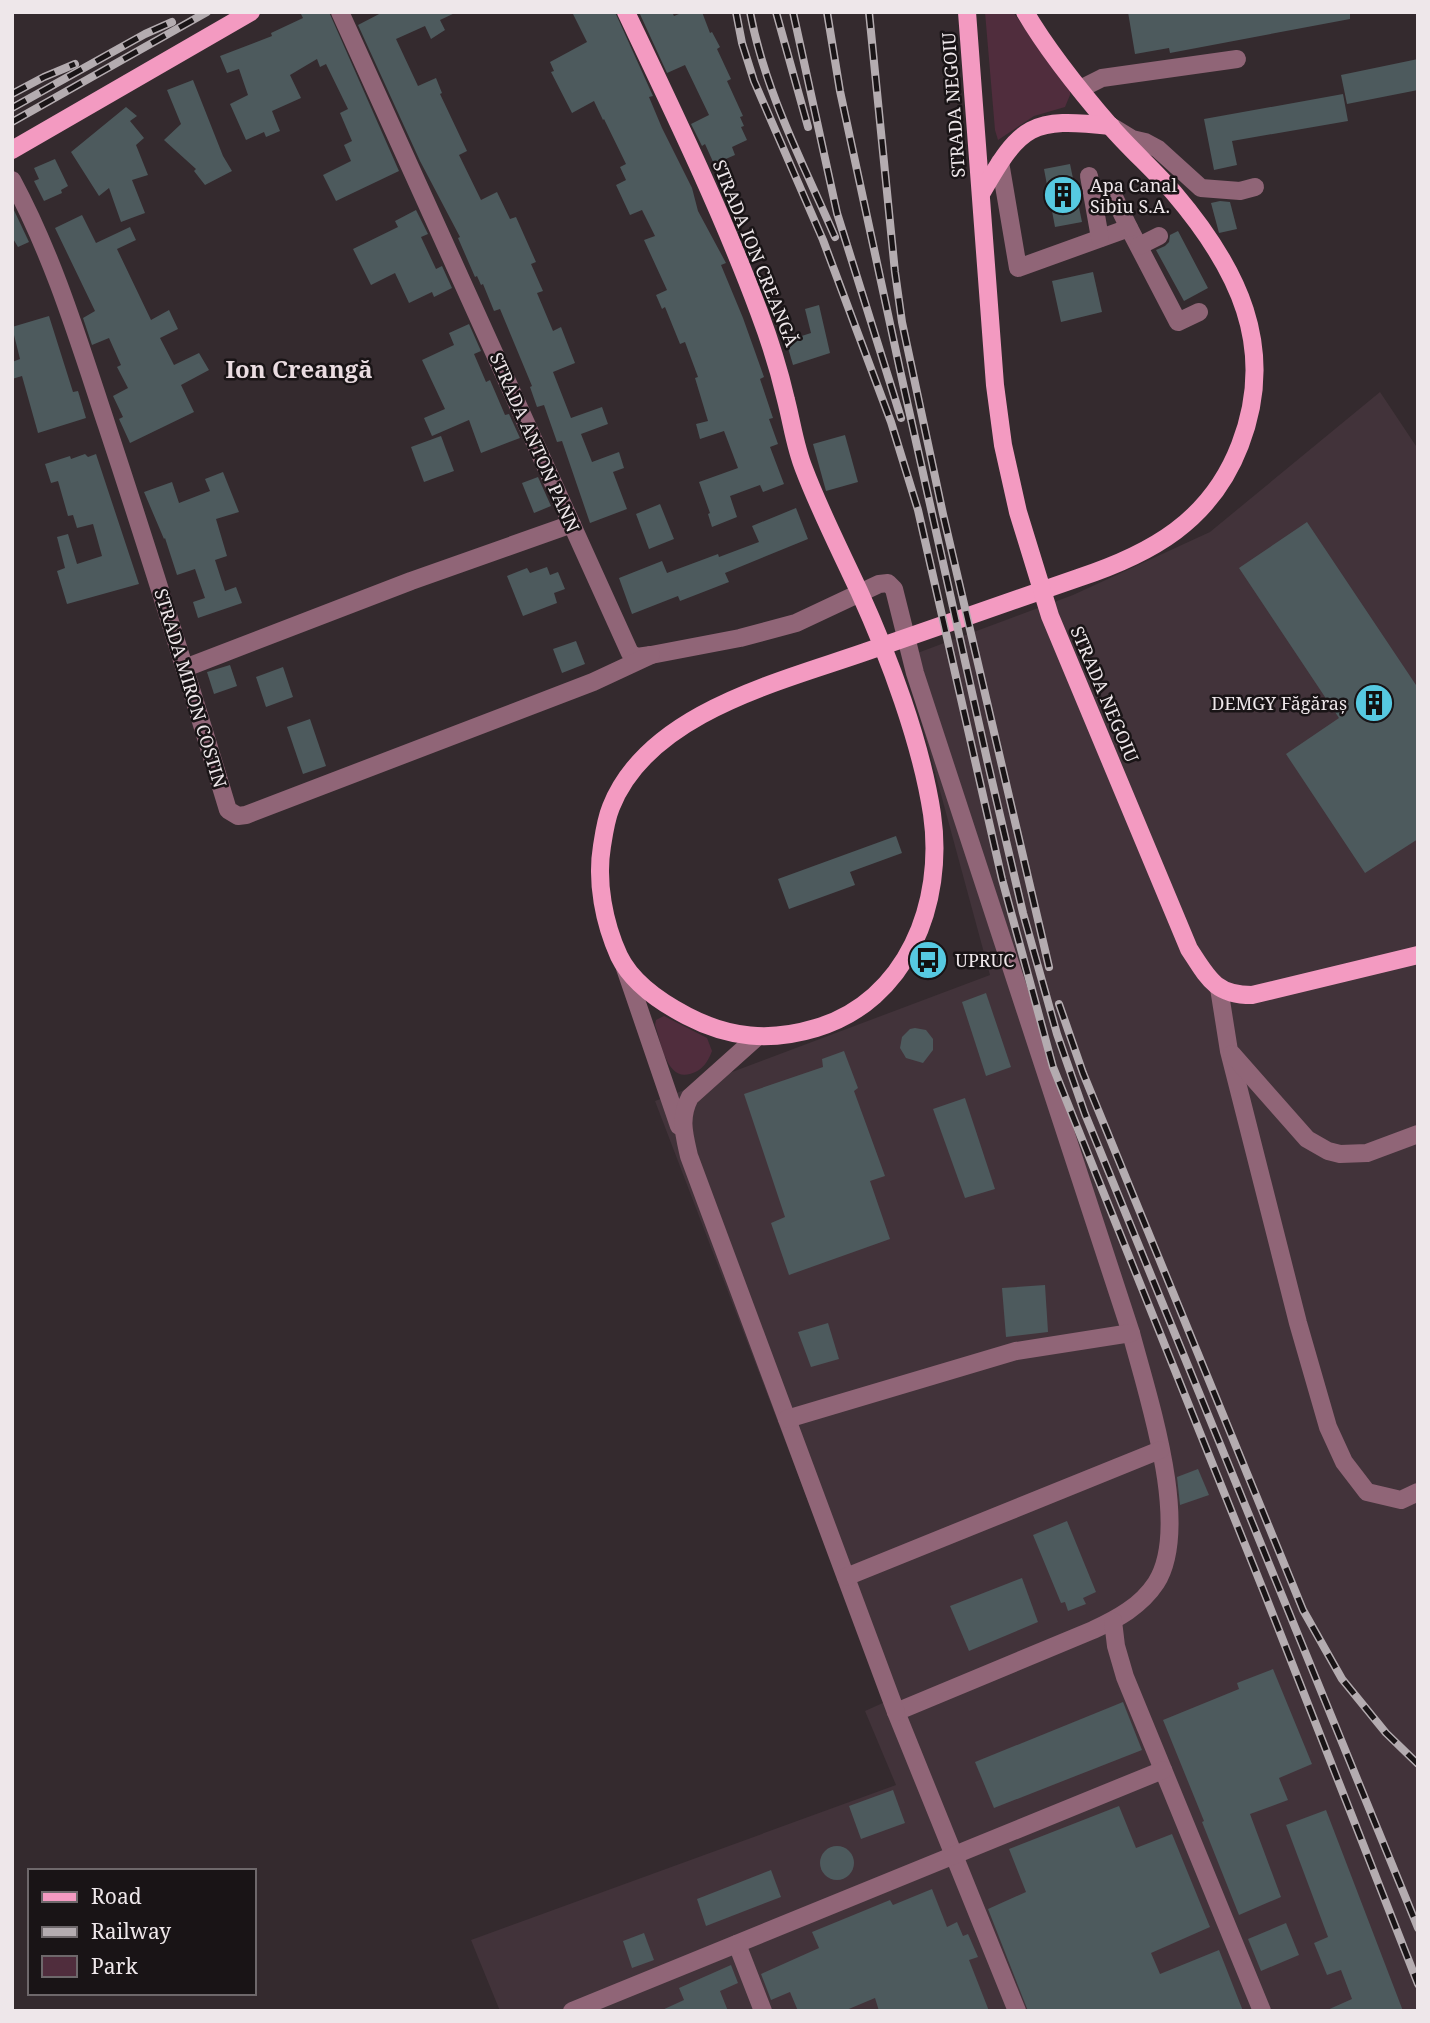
<svg xmlns="http://www.w3.org/2000/svg" width="1430" height="2023" font-family="'Noto Serif',serif">
<style>
.built{fill:#42333a}
.green{fill:#502d3d}
.building{fill:#4d5a5d}
.lines{fill:none;stroke-linecap:round;stroke-linejoin:round}
.minor{stroke:#906577;stroke-width:18}
.major{stroke:#f39ac1;stroke-width:18}
.rail-casing{stroke:#b4acb0;stroke-width:8}
.rail{stroke:#191416;stroke-width:5;stroke-dasharray:16;stroke-linecap:butt}
.labels{text-anchor:middle;dominant-baseline:central;stroke-width:5;stroke-linejoin:round;paint-order:stroke}
.street-label{font-size:18px;fill:#eee7ea;stroke:#191416}
.poi-label{font-size:18px;fill:#eee7ea;stroke:#191416;text-anchor:start}
.district-label{font-size:24px;font-weight:bold;fill:#eadce1;stroke:#191416}
</style>
<rect width="100%" height="100%" fill="#342a2e"/>
<polygon class="built" points="1380,392 1418,449 1418,2011 500,2011 471,1940 896,1785 865,1711 885,1702 655,1101 990,975 904,658 1073,595 1210,532"/>
<g class="green">
<polygon points="985,12 1013,12 1070,91 1070,95 1065,107 1034,116 998,140 995,130"/>
<path d="M664 1016 707 1038 712 1051C708 1062 702 1071 690 1074 666 1081 661 1041 655 1025L656 1020Z"/>
</g>
<g class="building">
<polygon points="300,12 329,12 399,171 336,201 323,175 351,161 344,145 352,141 340,113 348,109 326,64 320,67 317,59 290,75 301,98 272,111 280,131 266,137 264,132 246,140 230,104 248,95 239,69 227,73 220,56 272,36 271,33 303,18"/>
<polygon points="383,12 457,12 440,20 445,30 431,39 425,26 396,39 418,86 436,78 442,93 440,94 467,151 459,155 481,200 497,192 510,219 516,217 536,262 531,264 543,291 537,293 553,331 561,327 575,363 553,372 571,418 602,407 608,424 581,434 592,462 619,452 624,468 613,472 627,509 590,523 562,441 557,442 544,405 537,407 530,387 532,386 500,309 494,311 483,284 481,285 477,276 475,277 458,238 460,237 420,161 358,25"/>
<polygon points="572,12 615,12 653,96 649,97 662,128 692,188 698,211 726,263 721,265 743,318 764,377 760,379 773,418 769,419 778,444 770,447 784,484 763,492 760,485 730,496 737,517 712,527 708,514 710,513 699,482 738,468 724,431 700,439 696,424 708,421 695,378 698,377 685,342 680,344 665,307 662,309 656,295 667,290 644,240 655,236 642,210 630,215 616,185 626,180 620,167 626,164 604,119 603,120 594,101 572,113 551,72 554,71 550,62 587,42"/>
<polygon points="639,12 672,12 674,16 684,12 702,12 710,33 712,32 720,47 717,49 731,79 727,81 743,116 740,117 744,126 741,127 747,140 732,147 735,155 714,164 705,144 702,146 691,124 709,115 685,65 667,73"/>
<polygon points="1128,12 1350,12 1350,19 1170,53 1169,48 1135,54"/>
<polygon points="1418,59 1418,90 1347,104 1341,75"/>
<polygon points="193,80 223,156 232,171 205,185 194,171 196,169 164,140 181,124 167,90"/>
<polygon points="1343,94 1348,121 1232,141 1237,165 1214,170 1204,119"/>
<polygon points="126,107 137,116 130,121 144,138 136,145 148,175 132,180 145,213 121,222 109,188 99,196 71,152"/>
<polygon points="55,159 68,186 61,190 62,193 44,201 34,181 39,179 34,168"/>
<polygon points="1070,164 1082,222 1055,227 1044,169"/>
<polygon points="1220,201 1230,202 1237,229 1219,233 1211,203"/>
<polygon points="12,206 29,242 18,247 12,237"/>
<polygon points="416,210 428,234 421,237 436,269 442,266 452,288 434,297 432,292 409,303 395,273 371,285 353,249 398,227 395,221"/>
<polygon points="82,215 96,243 130,227 136,240 117,249 151,320 169,310 178,329 160,338 174,365 199,353 209,370 181,385 194,412 130,443 119,419 123,417 113,396 128,388 117,367 121,365 109,338 92,345 83,318 95,311 55,228"/>
<polygon points="1178,231 1208,288 1184,301 1156,250 1165,246 1169,242 1170,235"/>
<polygon points="1093,272 1102,312 1061,322 1052,281"/>
<polygon points="819,305 830,353 793,365 786,341 811,333 805,309"/>
<polygon points="49,316 73,392 78,391 86,418 38,433 22,376 12,379 12,362 20,359 12,327"/>
<polygon points="469,324 481,351 474,354 486,382 490,380 505,415 509,414 520,438 481,453 469,420 432,436 424,418 445,409 422,360 454,345 449,333"/>
<polygon points="845,435 858,482 826,491 813,444"/>
<polygon points="441,436 454,471 424,482 411,447"/>
<polygon points="85,454 88,457 96,454 139,584 67,604 57,571 65,568 57,537 68,534 77,564 102,556 93,524 77,528 73,515 68,516 58,481 51,483 45,464 70,456 71,459"/>
<polygon points="223,472 239,512 216,519 227,556 215,560 225,591 236,587 242,603 198,618 193,602 205,598 195,569 177,575 165,538 164,539 144,492 172,482 179,503 210,491 205,479"/>
<polygon points="538,477 551,506 534,513 522,483"/>
<polygon points="660,504 674,539 649,549 636,514"/>
<polygon points="796,508 808,539 725,573 729,582 680,601 678,596 632,614 619,578 662,561 667,573 718,554 719,557 759,542 752,526"/>
<polygon points="1307,522 1418,688 1418,839 1365,873 1286,754 1339,718 1239,568"/>
<polygon points="547,567 550,575 558,572 565,589 554,593 557,603 523,616 507,576 527,568 530,573"/>
<polygon points="576,641 585,664 562,673 553,649"/>
<polygon points="230,665 237,686 214,694 207,672"/>
<polygon points="283,667 293,697 266,707 256,677"/>
<polygon points="310,719 326,766 303,774 287,727"/>
<polygon points="896,836 902,853 850,872 855,885 789,909 778,879"/>
<polygon points="986,993 1011,1067 986,1076 962,1002"/>
<polygon points="915,1028 926,1030 933,1039 933,1050 923,1063 906,1058 900,1048 902,1037 910,1029"/>
<polygon points="844,1051 858,1088 854,1091 885,1176 870,1181 890,1239 789,1275 771,1223 785,1217 744,1094 823,1067 822,1059"/>
<polygon points="965,1098 995,1189 965,1198 933,1109"/>
<polygon points="1045,1285 1048,1332 1006,1337 1002,1288"/>
<polygon points="828,1323 839,1359 811,1367 798,1332"/>
<polygon points="1198,1469 1209,1495 1180,1505 1177,1477"/>
<polygon points="1067,1521 1096,1592 1083,1598 1086,1604 1068,1611 1065,1602 1061,1603 1033,1535"/>
<polygon points="1022,1578 1038,1622 969,1651 950,1606"/>
<polygon points="1273,1669 1312,1764 1279,1778 1288,1800 1250,1814 1281,1897 1239,1915 1202,1822 1204,1821 1163,1720 1239,1689 1237,1683"/>
<polygon points="1123,1702 1142,1750 994,1808 975,1762"/>
<polygon points="893,1790 905,1823 861,1839 849,1806"/>
<polygon points="1119,1806 1136,1848 1172,1834 1210,1927 1151,1953 1160,1974 1219,1950 1243,2011 1028,2011 988,1909 1026,1892 1009,1849"/>
<polygon points="1326,1810 1403,2011 1325,2011 1352,1999 1341,1970 1327,1975 1314,1943 1328,1937 1286,1825"/>
<circle cx="837" cy="1863" r="17"/>
<polygon points="771,1870 781,1897 706,1926 697,1899"/>
<polygon points="932,1889 947,1927 957,1922 963,1936 968,1934 978,1957 969,1960 989,2011 879,2011 875,1998 844,2011 798,2011 790,1992 771,2000 761,1974 819,1948 812,1932 890,1900 893,1905"/>
<polygon points="1286,1923 1299,1955 1261,1971 1248,1939"/>
<polygon points="644,1933 654,1960 632,1968 623,1941"/>
<polygon points="731,1965 738,1983 720,1991 728,2011 660,2011 684,2000 679,1988"/>
</g>
<g class="lines">
<g class="minor">
<path d="M340 12 630 653 637 657 651 655 740 638 796 623 879 584 888 583 894 589 915 673 1131 1333C1147 1394 1192 1527 1156 1583 1141 1606 1117 1619 1093 1630L896 1712 1017 2011"/>
<polyline points="1080,89 1102,78 1237,59"/>
<polyline points="1114,128 1132,139 1145,142 1158,149 1201,188 1240,191 1255,187"/>
<polyline points="1000,162 1018,268 1129,228 1178,322 1199,312"/>
<polyline points="1089,176 1100,238"/>
<path d="M12 180C54 258 79 342 107 426 149 553 189 681 228 810L238 816 246 815 593 682 651 655"/>
<polyline points="1113,195 1129,228"/>
<polyline points="1139,246 1159,236"/>
<polyline points="185,668 411,581 572,524"/>
<polyline points="625,968 679,1126"/>
<polyline points="1219,988 1229,1051 1298,1323 1328,1427 1344,1462 1367,1492 1401,1500 1418,1492"/>
<path d="M757 1037 690 1097C679 1118 684 1134 689 1156L896 1712"/>
<polyline points="1232,1054 1307,1139 1328,1151 1340,1154 1367,1153 1418,1134"/>
<polyline points="787,1419 1016,1351 1131,1333"/>
<polyline points="846,1577 1160,1450"/>
<polyline points="1113,1621 1116,1646 1125,1677 1262,2011"/>
<polyline points="737,1944 763,2011"/>
<polyline points="572,2011 1163,1770"/>
</g>
<g class="major">
<path d="M626 12C673 111 721 210 759 312 770 341 779 370 786 400 792 423 795 447 804 469 820 511 840 550 859 591 889 657 921 742 932 814 945 903 907 1001 816 1028 770 1042 729 1038 687 1016 662 1003 632 983 619 956 604 923 596 882 602 846 604 833 606 819 611 807 648 713 779 682 865 652 936 627 1007 603 1078 578 1151 554 1211 521 1240 445 1278 347 1237 267 1174 193 1154 170 1131 150 1111 127 1080 91 1049 53 1025 12"/>
<path d="M967 12 995 385 1003 445 1018 512 1050 616 1189 949C1208 978 1215 995 1252 995L1418 955"/>
<polyline points="12,150 251,12"/>
<path d="M981 194C1021 124 1031 117 1111 126"/>
</g>
<g class="rail-casing">
<g id="rail">
<polyline points="736,12 742,43 754,81 823,240 891,422 918,510 1002,879 1053,1067 1264,1592 1418,1984"/>
<path d="M750 12C765 92 803 163 835 237"/>
<polyline points="776,12 808,127"/>
<polyline points="793,12 837,213 901,418"/>
<polyline points="827,12 840,91 900,370 988,764 1023,913 1057,1034 1085,1114 1418,1928"/>
<polyline points="869,12 895,272 902,322 943,514 1049,967"/>
<polyline points="12,94 44,77 75,64"/>
<polyline points="12,108 145,34 172,22"/>
<polyline points="12,122 207,12"/>
<polyline points="1059,1004 1083,1073 1303,1610 1342,1679 1386,1733 1418,1764"/>
</g>
</g>
<use href="#rail" class="rail"/>
</g>
<defs>
<g id="building-disc" transform="scale(2.0125)"><circle r="9.5" fill="#56c9e1" stroke="#191416"/><path d="M-4-6H4V6H1V3H-1V6H-4ZM-2.5-4.3h1.7v1.8h-1.7ZM.8-4.3h1.7v1.8H.8ZM-2.5-1h1.7V.8h-1.7ZM.8-1h1.7V.8H.8Z" fill="#111"/></g>
<g id="bus-disc" transform="scale(2.0125)"><circle r="9.5" fill="#56c9e1" stroke="#191416"/><path d="M-5-6H5V4H4V6H2V4H-2V6H-4V4H-5ZM-3.5-4V0h7V-4ZM-3.5 1.2v1.5H-2V1.2ZM2 1.2v1.5H3.5V1.2Z" fill="#111"/></g>
</defs>
<g fill-rule="evenodd">
<use href="#building-disc" x="1063" y="195"/>
<use href="#building-disc" x="1374" y="703"/>
<use href="#bus-disc" x="928" y="960"/>
</g>
<g class="labels">
<g class="street-label">
<text transform="translate(953 105) rotate(-94)">STRADA NEGOIU</text>
<text transform="translate(756 253) rotate(68)">STRADA ION CREANGĂ</text>
<text transform="translate(535 442) rotate(66)">STRADA ANTON PANN</text>
<text transform="translate(191 688) rotate(73)">STRADA MIRON COSTIN</text>
<text transform="translate(1105 694) rotate(67)">STRADA NEGOIU</text>
</g>
<g class="poi-label">
<text x="1090" y="185">Apa Canal<tspan x="1090" dy="21">Sibiu S.A.</tspan></text>
<text x="1347" y="703" text-anchor="end">DEMGY Făgăraș</text>
<text x="955" y="960">UPRUC</text>
</g>
<g class="district-label">
<text x="299" y="368">Ion Creangă</text>
</g>
</g>
<rect width="1430" height="2023" fill="none" stroke="#eee7ea" stroke-width="28"/>
<rect x="28" y="1869" width="228" height="126" fill="#191416" stroke="#6e686b" stroke-width="2"/>
<rect x="42" y="1892" width="35" height="10" fill="#f39ac1" stroke="#6e686b" stroke-width="2"/>
<text x="91" y="1904" font-size="21" fill="#eee7ea">Road</text>
<rect x="42" y="1927" width="35" height="10" fill="#b4acb0" stroke="#6e686b" stroke-width="2"/>
<text x="91" y="1939" font-size="21" fill="#eee7ea">Railway</text>
<rect x="42" y="1956" width="35" height="21" fill="#502d3d" stroke="#6e686b" stroke-width="2"/>
<text x="91" y="1974" font-size="21" fill="#eee7ea">Park</text>
</svg>
